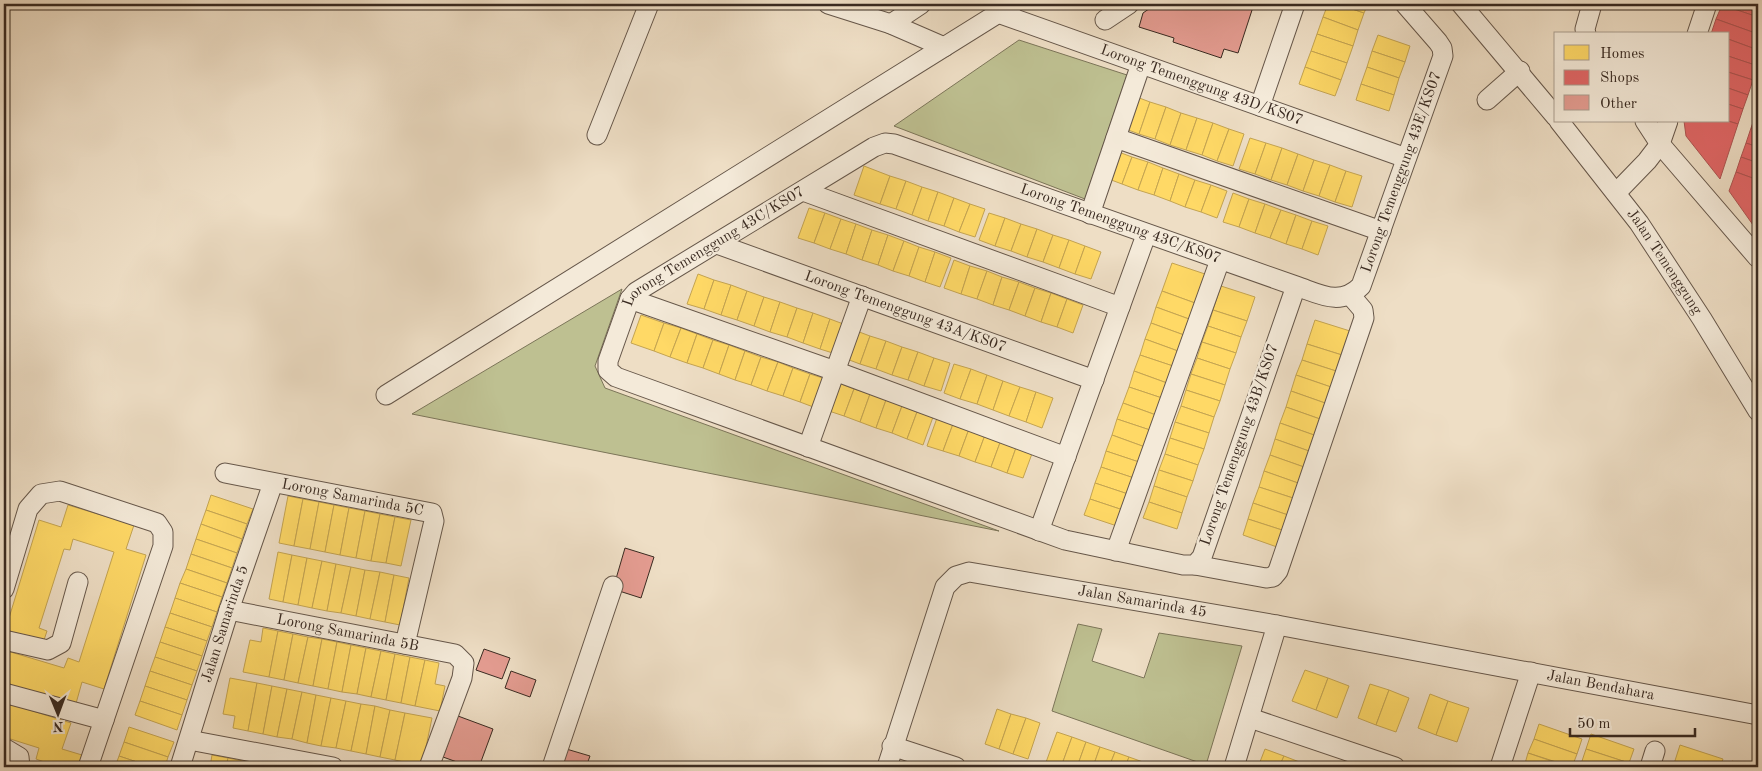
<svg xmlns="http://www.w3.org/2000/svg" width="1762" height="771" font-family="'Old Standard TT',serif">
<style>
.green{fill:#bec091;stroke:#7c7559}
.homes{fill:#ffd966;stroke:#c4a451}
.shops{fill:#e06666;stroke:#ae5451}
.building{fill:#e49c91;stroke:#392a21}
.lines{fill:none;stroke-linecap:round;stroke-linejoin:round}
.minor-casing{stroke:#66574a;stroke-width:21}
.minor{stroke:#f4ead9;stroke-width:19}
.labels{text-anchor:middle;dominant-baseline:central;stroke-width:5;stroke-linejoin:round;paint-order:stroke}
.street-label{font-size:15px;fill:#392a21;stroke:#f4ead9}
</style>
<rect width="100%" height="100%" fill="#eedec5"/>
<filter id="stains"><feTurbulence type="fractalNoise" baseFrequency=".004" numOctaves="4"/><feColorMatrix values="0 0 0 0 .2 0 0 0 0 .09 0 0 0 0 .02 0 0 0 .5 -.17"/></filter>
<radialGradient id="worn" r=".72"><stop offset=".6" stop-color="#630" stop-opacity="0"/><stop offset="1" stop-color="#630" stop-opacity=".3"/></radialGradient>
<g class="green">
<polygon points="1019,40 1127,75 1085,199 894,126"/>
<polygon points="622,289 595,366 605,388 999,531 412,414"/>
<polygon points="1078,624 1102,629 1092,661 1144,678 1159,633 1242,646 1206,765 1052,711"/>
</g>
<g class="homes">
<polygon points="1328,4 1338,4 1364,13 1358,30 1323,17"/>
<polygon points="1338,4 1368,4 1364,13"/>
<polygon points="1323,17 1358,30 1353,46 1317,34"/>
<polygon points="1317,34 1353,46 1347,63 1311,51"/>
<polygon points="1378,35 1410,46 1405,62 1372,51"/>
<polygon points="1311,51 1347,63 1341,80 1305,67"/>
<polygon points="1372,51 1405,62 1399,78 1367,67"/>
<polygon points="1305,67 1341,80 1335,96 1299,84"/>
<polygon points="1367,67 1399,78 1394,95 1361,84"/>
<polygon points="1361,84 1394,95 1389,111 1356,100"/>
<polygon points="1134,96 1150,102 1139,134 1123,128"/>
<polygon points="1150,102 1166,107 1155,139 1139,134"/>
<polygon points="1166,107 1181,113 1170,145 1155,139"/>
<polygon points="1181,113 1197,118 1186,150 1170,145"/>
<polygon points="1197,118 1213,123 1202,155 1186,150"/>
<polygon points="1213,123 1229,129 1217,161 1202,155"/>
<polygon points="1229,129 1244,134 1233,166 1217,161"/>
<polygon points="1250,138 1266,143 1255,174 1239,169"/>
<polygon points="1266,143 1282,148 1271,180 1255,174"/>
<polygon points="1282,148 1298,154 1287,185 1271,180"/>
<polygon points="1116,151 1132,157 1122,184 1106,178"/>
<polygon points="1298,154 1314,160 1303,191 1287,185"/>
<polygon points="1132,157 1148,162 1138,190 1122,184"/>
<polygon points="1314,160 1330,165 1319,196 1303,191"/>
<polygon points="1148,162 1163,168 1154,195 1138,190"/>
<polygon points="1330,165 1346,171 1335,202 1319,196"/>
<polygon points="864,166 890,176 880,204 854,195"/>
<polygon points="1163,168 1179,174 1170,201 1154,195"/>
<polygon points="1346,171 1362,176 1352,207 1335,202"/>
<polygon points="1179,174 1195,180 1185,207 1170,201"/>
<polygon points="890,176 906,181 896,209 880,204"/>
<polygon points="1195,180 1211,185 1201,212 1185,207"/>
<polygon points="906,181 922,187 912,215 896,209"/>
<polygon points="1211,185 1227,191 1217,218 1201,212"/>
<polygon points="922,187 938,192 928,221 912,215"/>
<polygon points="938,192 954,198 944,226 928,221"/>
<polygon points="1233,193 1249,199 1239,227 1223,222"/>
<polygon points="954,198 970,204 959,232 944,226"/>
<polygon points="1249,199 1265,204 1255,233 1239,227"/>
<polygon points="970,204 985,209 975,237 959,232"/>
<polygon points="1265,204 1281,210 1270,238 1255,233"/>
<polygon points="809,208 825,213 814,243 798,238"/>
<polygon points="1281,210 1296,215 1286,244 1270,238"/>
<polygon points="825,213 841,219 830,249 814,243"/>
<polygon points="989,213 1005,218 995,246 979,240"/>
<polygon points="1296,215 1312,221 1302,249 1286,244"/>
<polygon points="1005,218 1021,224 1011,251 995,246"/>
<polygon points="841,219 856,224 846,254 830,249"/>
<polygon points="1312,221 1328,226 1318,255 1302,249"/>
<polygon points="856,224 872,230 862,260 846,254"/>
<polygon points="1021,224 1037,229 1027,257 1011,251"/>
<polygon points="1037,229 1053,235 1043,262 1027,257"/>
<polygon points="872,230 888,235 878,265 862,260"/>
<polygon points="888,235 904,241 893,271 878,265"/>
<polygon points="1053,235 1069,240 1059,268 1043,262"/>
<polygon points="1069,240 1085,246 1075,274 1059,268"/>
<polygon points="904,241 919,247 909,276 893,271"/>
<polygon points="1085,246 1101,252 1091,279 1075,274"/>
<polygon points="919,247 935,252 925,282 909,276"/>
<polygon points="935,252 951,258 940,287 925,282"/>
<polygon points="954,260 970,266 961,294 944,288"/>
<polygon points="1172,263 1205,274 1195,303 1162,291"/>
<polygon points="970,266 987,271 977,299 961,294"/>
<polygon points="987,271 1002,277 993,305 977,299"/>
<polygon points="698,274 714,280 704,309 687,304"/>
<polygon points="1002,277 1019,282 1009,310 993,305"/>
<polygon points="714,280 731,285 721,315 704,309"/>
<polygon points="1019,282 1035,288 1025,316 1009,310"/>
<polygon points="731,285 747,291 737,320 721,315"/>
<polygon points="1221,286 1255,297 1247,321 1213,310"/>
<polygon points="1035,288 1051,293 1041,322 1025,316"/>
<polygon points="747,291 764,297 754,326 737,320"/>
<polygon points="1162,291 1195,303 1189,319 1156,307"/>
<polygon points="1051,293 1067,299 1057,327 1041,322"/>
<polygon points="764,297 780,302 770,332 754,326"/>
<polygon points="1067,299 1083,305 1073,333 1057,327"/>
<polygon points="780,302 797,308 787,337 770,332"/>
<polygon points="1156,307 1189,319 1184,335 1151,323"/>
<polygon points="797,308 813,313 803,343 787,337"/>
<polygon points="1213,310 1247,321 1241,337 1208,326"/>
<polygon points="813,313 830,319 820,349 803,343"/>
<polygon points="641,315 664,323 654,351 631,343"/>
<polygon points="830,319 846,325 836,354 820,349"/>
<polygon points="1315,320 1350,331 1342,355 1307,344"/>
<polygon points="664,323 681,328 670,357 654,351"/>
<polygon points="1151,323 1184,335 1178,351 1145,339"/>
<polygon points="1208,326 1241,337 1236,353 1202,342"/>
<polygon points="681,328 697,334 687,363 670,357"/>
<polygon points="854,330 870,336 860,364 844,358"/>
<polygon points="697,334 713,340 703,368 687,363"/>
<polygon points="870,336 886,341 876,369 860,364"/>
<polygon points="1145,339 1178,351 1173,366 1140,355"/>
<polygon points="713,340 729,345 719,374 703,368"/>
<polygon points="886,341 902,347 892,375 876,369"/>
<polygon points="1202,342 1236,353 1230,369 1197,358"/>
<polygon points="1307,344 1342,355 1336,371 1302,360"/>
<polygon points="729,345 745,351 735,380 719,374"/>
<polygon points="902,347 918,352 908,380 892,375"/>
<polygon points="745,351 761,357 751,385 735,380"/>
<polygon points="918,352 934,358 924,386 908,380"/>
<polygon points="1140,355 1173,366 1167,383 1134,371"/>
<polygon points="761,357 778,362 767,391 751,385"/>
<polygon points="934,358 950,363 941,391 924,386"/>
<polygon points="1197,358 1230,369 1225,385 1191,374"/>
<polygon points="1302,360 1336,371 1331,387 1296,375"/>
<polygon points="778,362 793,368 783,396 767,391"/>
<polygon points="954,364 971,369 960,399 944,393"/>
<polygon points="793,368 810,374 800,402 783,396"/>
<polygon points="971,369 987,375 977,404 960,399"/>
<polygon points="1134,371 1167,383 1162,398 1129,387"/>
<polygon points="810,374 826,379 816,408 800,402"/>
<polygon points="1191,374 1225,385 1220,401 1186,390"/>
<polygon points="987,375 1003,381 993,410 977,404"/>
<polygon points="1296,375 1331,387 1325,403 1291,391"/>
<polygon points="1003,381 1020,387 1009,416 993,410"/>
<polygon points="839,383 854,389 844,416 829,411"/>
<polygon points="1020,387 1036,392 1026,422 1009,416"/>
<polygon points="1129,387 1162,398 1156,415 1123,403"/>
<polygon points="854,389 870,394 860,422 844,416"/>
<polygon points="1186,390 1220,401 1214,417 1181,406"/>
<polygon points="1291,391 1325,403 1320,419 1286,407"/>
<polygon points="1036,392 1053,398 1042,428 1026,422"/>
<polygon points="870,394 886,400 876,428 860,422"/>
<polygon points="886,400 902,406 892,433 876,428"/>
<polygon points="1123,403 1156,415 1150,430 1117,419"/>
<polygon points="902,406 917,412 907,439 892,433"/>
<polygon points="1181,406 1214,417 1209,433 1175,422"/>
<polygon points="1286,407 1320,419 1314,435 1280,423"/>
<polygon points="917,412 933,417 923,445 907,439"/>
<polygon points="937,418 953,424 943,451 927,446"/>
<polygon points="1117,419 1150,430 1145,447 1112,435"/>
<polygon points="1175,422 1209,433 1204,449 1170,438"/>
<polygon points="1280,423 1314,435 1309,451 1275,439"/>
<polygon points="953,424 969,429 959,456 943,451"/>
<polygon points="969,429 985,435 975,462 959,456"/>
<polygon points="985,435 1001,440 991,467 975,462"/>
<polygon points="1112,435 1145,447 1139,462 1106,451"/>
<polygon points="1170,438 1204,449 1198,465 1165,454"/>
<polygon points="1275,439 1309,451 1304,467 1270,455"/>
<polygon points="1001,440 1017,445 1007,473 991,467"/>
<polygon points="1017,445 1033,451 1023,478 1007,473"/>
<polygon points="1106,451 1139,462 1134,478 1101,467"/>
<polygon points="1165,454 1198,465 1193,481 1159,470"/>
<polygon points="1270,455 1304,467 1298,483 1264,471"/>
<polygon points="1101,467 1134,478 1128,494 1095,483"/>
<polygon points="1159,470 1193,481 1187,497 1154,486"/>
<polygon points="1264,471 1298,483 1293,498 1259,487"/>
<polygon points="1095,483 1128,494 1123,510 1090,499"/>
<polygon points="1154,486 1187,497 1182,513 1149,502"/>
<polygon points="1259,487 1293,498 1288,515 1253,503"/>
<polygon points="211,495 253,509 247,524 206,510"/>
<polygon points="288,496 303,499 294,546 279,543"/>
<polygon points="303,499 319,502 310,549 294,546"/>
<polygon points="1090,499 1123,510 1117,526 1084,515"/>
<polygon points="319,502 334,505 325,552 310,549"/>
<polygon points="1149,502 1182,513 1177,529 1143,518"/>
<polygon points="1253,503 1288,515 1282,530 1248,519"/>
<polygon points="68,505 134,525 126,549 146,555 104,689 82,682 75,707 4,685 4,650 64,668 68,658 79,662 114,552 73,539 70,550 64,549 39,628 47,631 43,643 5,631 39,520 61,527"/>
<polygon points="334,505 349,508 340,555 325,552"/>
<polygon points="349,508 365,511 356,558 340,555"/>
<polygon points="206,510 247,524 242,539 201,524"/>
<polygon points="365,511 380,514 371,561 356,558"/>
<polygon points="380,514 395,517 386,563 371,561"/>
<polygon points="395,517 411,520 401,566 386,563"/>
<polygon points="1248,519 1282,530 1277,547 1243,535"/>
<polygon points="201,524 242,539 237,553 196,539"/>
<polygon points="196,539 237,553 232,568 191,554"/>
<polygon points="278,552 292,555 283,602 269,599"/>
<polygon points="191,554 232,568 227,583 186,569"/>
<polygon points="292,555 307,558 298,605 283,602"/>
<polygon points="307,558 322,561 312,608 298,605"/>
<polygon points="322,561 336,564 327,611 312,608"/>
<polygon points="336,564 351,567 341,613 327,611"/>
<polygon points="351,567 365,570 356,616 341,613"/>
<polygon points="186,569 227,583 222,597 180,583"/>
<polygon points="365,570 380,572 370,619 356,616"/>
<polygon points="380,572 394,575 385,622 370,619"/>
<polygon points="394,575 409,578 400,625 385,622"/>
<polygon points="180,583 222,597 217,612 175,598"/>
<polygon points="175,598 217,612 212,627 170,613"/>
<polygon points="170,613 212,627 207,641 165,627"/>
<polygon points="165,627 207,641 202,656 160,642"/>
<polygon points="263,628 278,631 269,677 243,672 250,640 261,642"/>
<polygon points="278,631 293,634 284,680 269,677"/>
<polygon points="293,634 308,637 298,683 284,680"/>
<polygon points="308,637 322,639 313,686 298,683"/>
<polygon points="322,639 337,642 328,689 313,686"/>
<polygon points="160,642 202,656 197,671 155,657"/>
<polygon points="337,642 351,645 342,692 328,689"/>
<polygon points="351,645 366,648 357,694 342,692"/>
<polygon points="366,648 381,651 371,697 357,694"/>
<polygon points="381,651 395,654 386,700 371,697"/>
<polygon points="395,654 410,657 401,703 386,700"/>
<polygon points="155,657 197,671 192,685 150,671"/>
<polygon points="410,657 425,660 415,706 401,703"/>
<polygon points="425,660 439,663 435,684 445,686 440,711 415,706"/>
<polygon points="1305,670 1328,678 1316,710 1292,701"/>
<polygon points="150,671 192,685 187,700 145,686"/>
<polygon points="230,678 257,683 248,731 233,728 235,716 223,714"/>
<polygon points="1328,678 1349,686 1337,718 1316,710"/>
<polygon points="257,683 272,686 263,734 248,731"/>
<polygon points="1370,684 1389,690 1376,725 1358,718"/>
<polygon points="145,686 187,700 182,715 140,701"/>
<polygon points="272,686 287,689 277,737 263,734"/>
<polygon points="287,689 302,692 292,739 277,737"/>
<polygon points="1389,690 1409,698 1396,732 1376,725"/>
<polygon points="302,692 316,695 307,743 292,739"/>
<polygon points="1430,694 1448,701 1436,735 1418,728"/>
<polygon points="316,695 331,698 321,746 307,743"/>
<polygon points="331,698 346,701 336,748 321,746"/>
<polygon points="140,701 182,715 177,730 135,715"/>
<polygon points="346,701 361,704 351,751 336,748"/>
<polygon points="1448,701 1469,708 1457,742 1436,735"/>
<polygon points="4,702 71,723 62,749 82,755 78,767 45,767 47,763 36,759 39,748 4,737"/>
<polygon points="361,704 375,706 366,754 351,751"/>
<polygon points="375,706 390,710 380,757 366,754"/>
<polygon points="997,709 1011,714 999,749 985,744"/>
<polygon points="390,710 405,713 395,760 380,757"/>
<polygon points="405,713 432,718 422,766 395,760"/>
<polygon points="1011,714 1026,718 1013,754 999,749"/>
<polygon points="1026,718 1040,723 1028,759 1013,754"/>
<polygon points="1539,724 1582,739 1577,754 1534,739"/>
<polygon points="129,727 174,742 168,757 124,742"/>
<polygon points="1057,732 1072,737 1061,767 1052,767 1045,765"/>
<polygon points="1591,734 1634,749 1629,763 1586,749"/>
<polygon points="1072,737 1086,742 1077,767 1061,767"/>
<polygon points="1534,739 1577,754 1572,767 1528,753"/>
<polygon points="124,742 168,757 165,767 152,767 119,756"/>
<polygon points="1086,742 1100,747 1093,767 1077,767"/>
<polygon points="1680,745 1723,759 1720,767 1673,767"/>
<polygon points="1100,747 1115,752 1109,767 1093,767"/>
<polygon points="1265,749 1284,756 1279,767 1258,767"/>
<polygon points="1586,749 1629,763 1628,767 1592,767 1581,764"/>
<polygon points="1115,752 1129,757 1125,767 1109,767"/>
<polygon points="1528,753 1569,767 1524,767"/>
<polygon points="212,755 228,758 226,767 210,767"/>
<polygon points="119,756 152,767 115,767"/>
<polygon points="1284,756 1302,763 1300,767 1279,767"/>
<polygon points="1129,757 1143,762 1142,767 1125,767"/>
<polygon points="228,758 243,761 242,767 226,767"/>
<polygon points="243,761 259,764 258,767 242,767"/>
<polygon points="1732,761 1751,767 1730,767"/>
<polygon points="1143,762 1158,767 1142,767"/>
</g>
<g class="shops">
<polygon points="1722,4 1758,4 1758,17 1722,5"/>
<polygon points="1722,5 1758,17 1758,34 1716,19"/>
<polygon points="1716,19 1758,34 1758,50 1728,39 1728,34 1711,34"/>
<polygon points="1728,39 1758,50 1758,66 1728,56"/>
<polygon points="1728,56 1758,66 1753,80 1728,72"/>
<polygon points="1728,72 1753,80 1748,95 1728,88"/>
<polygon points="1728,88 1748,95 1743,109 1728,104"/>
<polygon points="1728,104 1743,109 1738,124 1728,121"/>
<polygon points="1756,114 1758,114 1758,131 1751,128"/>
<polygon points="1684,121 1728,121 1738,124 1720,179 1686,136"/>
<polygon points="1751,128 1758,131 1758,147 1746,143"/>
<polygon points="1746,143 1758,147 1758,163 1741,157"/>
<polygon points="1741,157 1758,163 1758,180 1736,172"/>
<polygon points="1736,172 1758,180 1758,232 1729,191"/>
</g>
<g class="building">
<polygon points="1156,4 1254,4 1238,53 1224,49 1221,58 1173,42 1174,38 1139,27 1143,13"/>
<polygon points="625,548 654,557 641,598 613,589"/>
<polygon points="484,649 510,658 502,679 476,670"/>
<polygon points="511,671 536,680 530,697 505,688"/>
<polygon points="458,716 493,729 479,767 471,767 443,757"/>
<polygon points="563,748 590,756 586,767 556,767"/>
</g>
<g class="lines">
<g class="minor-casing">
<g id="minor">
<polyline points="828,4 891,24 944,47"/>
<polyline points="1461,4 1556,117"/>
<path id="s1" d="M998 13 1406 158"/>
<polyline points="1105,20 1129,4"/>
<polyline points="891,24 921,4"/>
<polyline points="1586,34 1585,29 1592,4"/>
<polyline points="1697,34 1707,4"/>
<polyline points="1487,100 1520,71"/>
<polyline points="1260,106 1295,4"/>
<path id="s2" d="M1559 121 1639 223 1702 319 1758 411"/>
<polyline points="1645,121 1660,144 1758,258"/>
<polyline points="597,135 649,4"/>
<polyline points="1116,138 1381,231"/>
<polyline points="803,191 1120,307"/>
<polyline points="1616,193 1647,161 1660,144 1668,121"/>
<polyline points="1090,214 1141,64"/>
<path id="s3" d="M717 244 1094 380"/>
<path id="s4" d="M1296 286 1202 557 1195 565H1183L1065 540 616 377 608 370V361L630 299 636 292 874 147 885 143 894 144 1296 286C1320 294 1340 307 1361 286L1443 56 1442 48 1438 42 1405 4"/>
<polyline points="630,299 835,371 1066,457"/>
<polyline points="386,395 1013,4"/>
<polyline points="808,447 862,296"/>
<path id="s5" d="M225 473 432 513 434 521 405 644"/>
<polyline points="1039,531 1146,235"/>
<polyline points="1116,551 1220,260"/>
<polyline points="1195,565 1266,578 1273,577 1278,571 1364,318 1363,310 1351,296"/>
<polyline points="4,589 28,509 41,494 60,491 157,523 163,532 163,546 88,767"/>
<path id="s6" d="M229 610 455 654 464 663 462 678 429 767"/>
<polyline points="4,640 48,650 61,643 78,582"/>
<polyline points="4,693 104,720"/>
<polyline points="1250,718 1395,767"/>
<polyline points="189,740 333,767"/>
<polyline points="892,746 956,767"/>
<polyline points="4,748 19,757 20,767"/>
<path id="s7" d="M180 767 229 610 273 483"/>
<polyline points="552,767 613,586"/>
<path id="s8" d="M887 767 945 587 956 576 969 572 1277 625 1758 715"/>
<polyline points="1234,767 1277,625"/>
<polyline points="1500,767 1531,672"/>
<polyline points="1650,767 1655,751"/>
</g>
</g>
<use href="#minor" class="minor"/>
</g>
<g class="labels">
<g class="street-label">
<text stroke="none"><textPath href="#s1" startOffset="216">Lorong Temenggung 43D/KS07</textPath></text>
<text stroke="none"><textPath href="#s4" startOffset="1919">Lorong Temenggung 43E/KS07</textPath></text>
<text stroke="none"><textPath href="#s4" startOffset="1542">Lorong Temenggung 43C/KS07</textPath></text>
<text stroke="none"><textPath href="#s4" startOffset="1092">Lorong Temenggung 43C/KS07</textPath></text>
<text stroke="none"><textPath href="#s2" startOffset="176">Jalan Temenggung</textPath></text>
<text stroke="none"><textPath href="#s3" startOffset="200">Lorong Temenggung 43A/KS07</textPath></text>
<text transform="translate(1240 445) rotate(-71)">Lorong Temenggung 43B/KS07</text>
<text stroke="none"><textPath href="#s5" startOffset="130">Lorong Samarinda 5C</textPath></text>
<text stroke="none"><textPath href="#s8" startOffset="394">Jalan Samarinda 45</textPath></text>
<text stroke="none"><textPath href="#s7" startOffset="150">Jalan Samarinda 5</textPath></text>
<text stroke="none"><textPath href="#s6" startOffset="121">Lorong Samarinda 5B</textPath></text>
<text stroke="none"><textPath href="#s8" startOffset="860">Jalan Bendahara</textPath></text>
</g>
</g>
<rect width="1762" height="771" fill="none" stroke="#eedec5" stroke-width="20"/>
<rect x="5" y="5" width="1752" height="761" fill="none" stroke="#392a21" stroke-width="2.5"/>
<rect x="10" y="10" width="1742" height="751" fill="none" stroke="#392a21"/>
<rect x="1554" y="32" width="175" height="90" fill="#f4ead9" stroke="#a99d8f"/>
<rect x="1564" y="45" width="25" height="15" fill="#ffd966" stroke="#a99d8f"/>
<text x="1600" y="58" font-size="15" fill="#392a21">Homes</text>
<rect x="1564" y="70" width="25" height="15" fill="#e06666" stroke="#a99d8f"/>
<text x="1600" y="82" font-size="15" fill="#392a21">Shops</text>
<rect x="1564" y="95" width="25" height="15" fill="#e49c91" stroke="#a99d8f"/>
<text x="1600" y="108" font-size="15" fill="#392a21">Other</text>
<g transform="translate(58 714) rotate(179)" stroke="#f4ead9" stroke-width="4" paint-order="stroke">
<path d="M0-4L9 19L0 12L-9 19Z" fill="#392a21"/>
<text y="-8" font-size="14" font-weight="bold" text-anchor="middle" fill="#392a21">N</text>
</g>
<path d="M1570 728v8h125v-8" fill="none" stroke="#392a21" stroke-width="2.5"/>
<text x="1577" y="728" font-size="15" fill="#392a21" stroke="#f4ead9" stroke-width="4" paint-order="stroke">50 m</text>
<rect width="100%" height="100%" filter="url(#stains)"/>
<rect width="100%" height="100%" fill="url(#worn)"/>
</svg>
